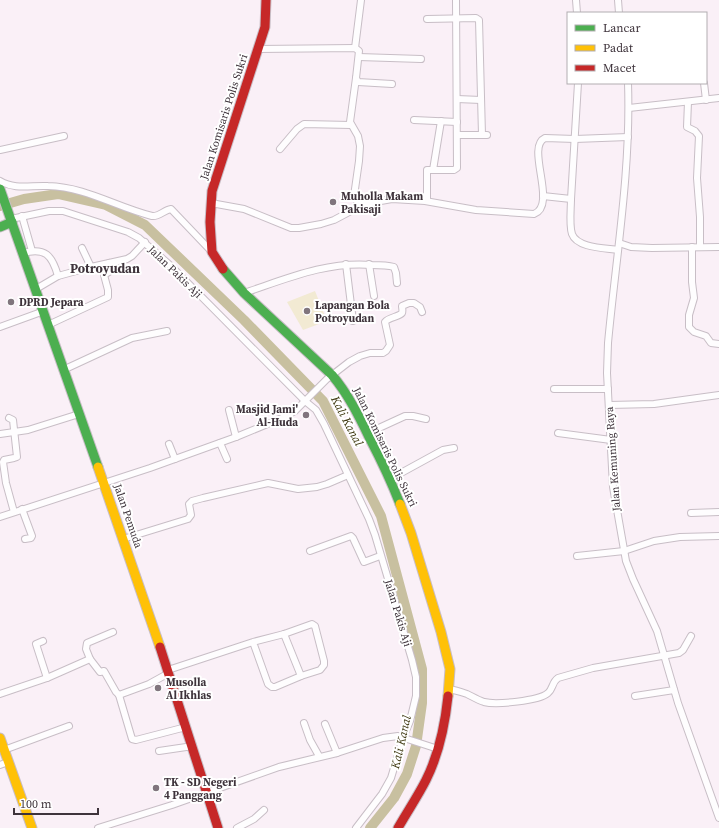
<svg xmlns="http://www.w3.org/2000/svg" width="719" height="828" font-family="'Source Serif 4',serif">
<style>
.pitch{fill:#f2ead3}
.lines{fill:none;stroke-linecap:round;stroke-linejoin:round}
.river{stroke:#c8c0a0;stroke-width:10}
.street-casing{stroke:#c8bec6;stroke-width:8}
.fast-casing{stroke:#c8bec6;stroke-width:11}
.slow-casing{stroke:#c8bec6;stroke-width:11}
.jam-casing{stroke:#c8bec6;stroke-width:11}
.street{stroke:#fefdfe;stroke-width:6}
.fast{stroke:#4caf50;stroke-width:9}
.slow{stroke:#ffc107;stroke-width:9}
.jam{stroke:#c62828;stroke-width:9}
.poi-dot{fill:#80757d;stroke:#fff;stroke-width:1.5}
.labels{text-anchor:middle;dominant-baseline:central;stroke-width:4;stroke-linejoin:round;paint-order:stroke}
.street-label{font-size:11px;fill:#3e333b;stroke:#fff}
.poi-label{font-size:11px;font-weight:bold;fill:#3e333b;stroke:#fff;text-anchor:start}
.water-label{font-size:12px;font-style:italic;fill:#413b14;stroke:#fff}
.quarter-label{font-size:13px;font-weight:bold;fill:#3e333b;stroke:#fff}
</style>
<rect width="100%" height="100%" fill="#faf0f7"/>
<polygon class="pitch" points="315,291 327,321 303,330 287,302"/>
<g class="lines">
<polyline class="river" points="0,206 24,199 58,194 106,205 145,225 244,320 323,401 381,516 422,669 422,703 416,746 407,774 394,798 370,828"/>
<g class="street-casing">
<g id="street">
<polyline points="576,0 577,13"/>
<polyline points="618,0 619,13"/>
<polyline points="427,19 476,18 479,20 482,135"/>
<polyline points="355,48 361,0"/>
<polyline points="258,49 355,48 359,51 356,78 358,82 392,84"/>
<polyline points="359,57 421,59"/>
<polyline points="356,78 350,122 358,136 360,146 359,161 354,196 357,201 367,202"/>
<path d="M628 83C631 170 616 257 608 343L607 373 613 487 626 561 633 579 657 631 678 703 719 818"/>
<polyline points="704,83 706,100"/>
<polyline points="457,99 481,100"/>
<polyline points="688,102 687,127 695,131 699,136 697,178 700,217 700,247"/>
<polyline points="629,108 719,98"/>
<polyline points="414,120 457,122"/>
<polyline points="457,135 487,135"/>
<polyline points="280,149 297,129 304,124 351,125"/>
<polyline points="0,150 64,136"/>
<polyline points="433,170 441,121"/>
<path d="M0 181C15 190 31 185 48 186 86 187 116 207 152 216 159 217 164 210 171 209L212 252"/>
<path d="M543 196 571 199C571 208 569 225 572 234 577 248 605 248 618 250"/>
<polyline points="571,199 578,83"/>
<polyline points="427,201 427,170 454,170 457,168 456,0"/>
<path d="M211 203 244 209 291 228H299L321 224 334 220 364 204 392 199 425 201 476 210 534 214C558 205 525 147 545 138L575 139 628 137"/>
<polyline points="22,216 32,251"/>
<polyline points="11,219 49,211 63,211 128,232 139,238 171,266 305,401 316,410 324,424 369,519 375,535 412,660 416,677 416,696 410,721 403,738 391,778 382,794 356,828"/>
<polyline points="619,243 631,247 652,248 719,247"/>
<polyline points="692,247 692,282 694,298 689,315 689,327 694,332 706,336 711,343 719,344"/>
<path d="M23 253C45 247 52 255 58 276"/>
<polyline points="346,264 353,321"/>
<polyline points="369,264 374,296"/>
<polyline points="91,267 127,259 132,256 145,242"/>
<polyline points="36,289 58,276 91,267 82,248"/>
<path d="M244 293C286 279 327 261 372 265 379 265 387 265 394 267L396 273 397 283"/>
<polyline points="48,325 108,297 108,290 104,275 112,270 109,263"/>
<polyline points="0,327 44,311"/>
<polyline points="63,370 132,338 167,331"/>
<polyline points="554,389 608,389"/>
<polyline points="609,405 654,404 719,395"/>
<polyline points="229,410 236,437"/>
<polyline points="9,418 13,420 17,457 14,458 4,460 3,462 6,483 14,512"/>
<polyline points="368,433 405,416 413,416 426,419"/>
<polyline points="558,433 611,440"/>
<polyline points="0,434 28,430 79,414"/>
<polyline points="220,443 227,459"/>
<polyline points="169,444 175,459"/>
<polyline points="390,479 443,450 454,448"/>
<polyline points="22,509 32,536 31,538 25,539"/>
<polyline points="691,513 719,512"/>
<path d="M0 517 150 468 236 437 282 418 295 411 327 379 349 362 360 356 370 353H383L386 351 390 345 385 322C389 317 399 317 402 313 403 311 402 308 402 306L409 303H414L420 307 422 312"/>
<polyline points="123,539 188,519 191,515 189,504 192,501 203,498 268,483 298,489 317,487 327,484 348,475"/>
<polyline points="310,551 351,536 353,538 364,562 380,556"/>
<polyline points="577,556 624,551 654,541 680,537 719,536"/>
<polyline points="284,634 301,676"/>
<polyline points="43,641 36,644 47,678"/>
<polyline points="90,659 86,649 87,643 113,632"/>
<polyline points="168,670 253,642 284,634 312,624 315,626 324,661 324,665 320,670 301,676 275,687 272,687 268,684 253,642"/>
<path d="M449 689C455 690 461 692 467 694 473 697 478 700 484 702 496 705 539 701 548 693 553 689 552 682 558 678L593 668 679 653 683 650 691 636"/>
<polyline points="0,694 47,678 90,659 100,672 104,671 116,692 119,695 132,739 136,740 186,727"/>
<polyline points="119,695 149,684 169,673"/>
<polyline points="635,696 674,690"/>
<polyline points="304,723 310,740 319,756"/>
<polyline points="325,724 337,753"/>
<polyline points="4,750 69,726"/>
<polyline points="159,751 193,746"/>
<polyline points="0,765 8,762"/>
<polyline points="98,828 172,805 279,767 337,753 383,738 398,736 438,749"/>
<polyline points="237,828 254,819 264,810"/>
</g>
</g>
<g class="fast-casing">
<g id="fast">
<polyline points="0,189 98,467"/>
<polyline points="0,227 12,222"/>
<path d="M223 269 244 293 332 375C348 394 359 416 370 439 381 460 391 481 400 504"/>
</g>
</g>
<g class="slow-casing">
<g id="slow">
<polyline points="98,467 160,647"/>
<polyline points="400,504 411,533 441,632 450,669 448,696"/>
<polyline points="0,738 32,828"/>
</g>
</g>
<g class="jam-casing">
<g id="jam">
<polyline points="223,269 212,252 210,222 212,191 265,27 266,0"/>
<polyline points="160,647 218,828"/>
<path d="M398 828C407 812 418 796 426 780 439 754 445 725 448 696"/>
</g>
</g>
<use href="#street" class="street"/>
<use href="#fast" class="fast"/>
<use href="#slow" class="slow"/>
<use href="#jam" class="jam"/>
</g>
<g class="poi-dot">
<circle cx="333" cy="202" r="4"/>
<circle cx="11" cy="302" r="4"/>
<circle cx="307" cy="311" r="4"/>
<circle cx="306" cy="415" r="4"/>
<circle cx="158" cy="688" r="4"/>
<circle cx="156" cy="788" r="4"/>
</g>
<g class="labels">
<g class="street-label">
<text transform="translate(224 117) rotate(-72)">Jalan Komisaris Polis Sukri</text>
<text transform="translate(175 272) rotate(44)">Jalan Pakis Aji</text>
<text transform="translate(385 447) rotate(64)">Jalan Komisaris Polis Sukri</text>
<text transform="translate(613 459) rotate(-94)">Jalan Kemuning Raya</text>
<text transform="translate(128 516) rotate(71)">Jalan Pemuda</text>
<text transform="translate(398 613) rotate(73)">Jalan Pakis Aji</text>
</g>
<g class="poi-label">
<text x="341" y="196">Muholla Makam<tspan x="341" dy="13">Pakisaji</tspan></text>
<text x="19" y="302">DPRD Jepara</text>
<text x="315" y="305">Lapangan Bola<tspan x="315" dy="13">Potroyudan</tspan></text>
<text x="298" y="409" text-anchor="end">Masjid Jami'<tspan x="298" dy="13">Al-Huda</tspan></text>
<text x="166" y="682">Musolla<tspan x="166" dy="13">Al Ikhlas</tspan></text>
<text x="164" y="782">TK - SD Negeri<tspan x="164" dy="13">4 Panggang</tspan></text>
</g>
<g class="water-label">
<text transform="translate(347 421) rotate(62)">Kali Kanal</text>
<text transform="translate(401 742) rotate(-77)">Kali Kanal</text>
</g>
<g class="quarter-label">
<text x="105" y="268">Potroyudan</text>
</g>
</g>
<rect x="567" y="12" width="140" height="72" fill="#ffffff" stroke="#b2adb1"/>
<rect x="575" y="25" width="20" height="6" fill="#4caf50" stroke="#b2adb1"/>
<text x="603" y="32" font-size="12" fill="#3e333b">Lancar</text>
<rect x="575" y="45" width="20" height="6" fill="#ffc107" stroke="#b2adb1"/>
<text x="603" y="52" font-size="12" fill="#3e333b">Padat</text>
<rect x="575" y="65" width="20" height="6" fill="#c62828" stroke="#b2adb1"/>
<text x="603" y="72" font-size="12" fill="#3e333b">Macet</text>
<path d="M14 808v6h84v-6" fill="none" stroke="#3e333b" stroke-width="2"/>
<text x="20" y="808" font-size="12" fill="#3e333b" stroke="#ffffff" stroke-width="3" paint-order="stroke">100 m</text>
</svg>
